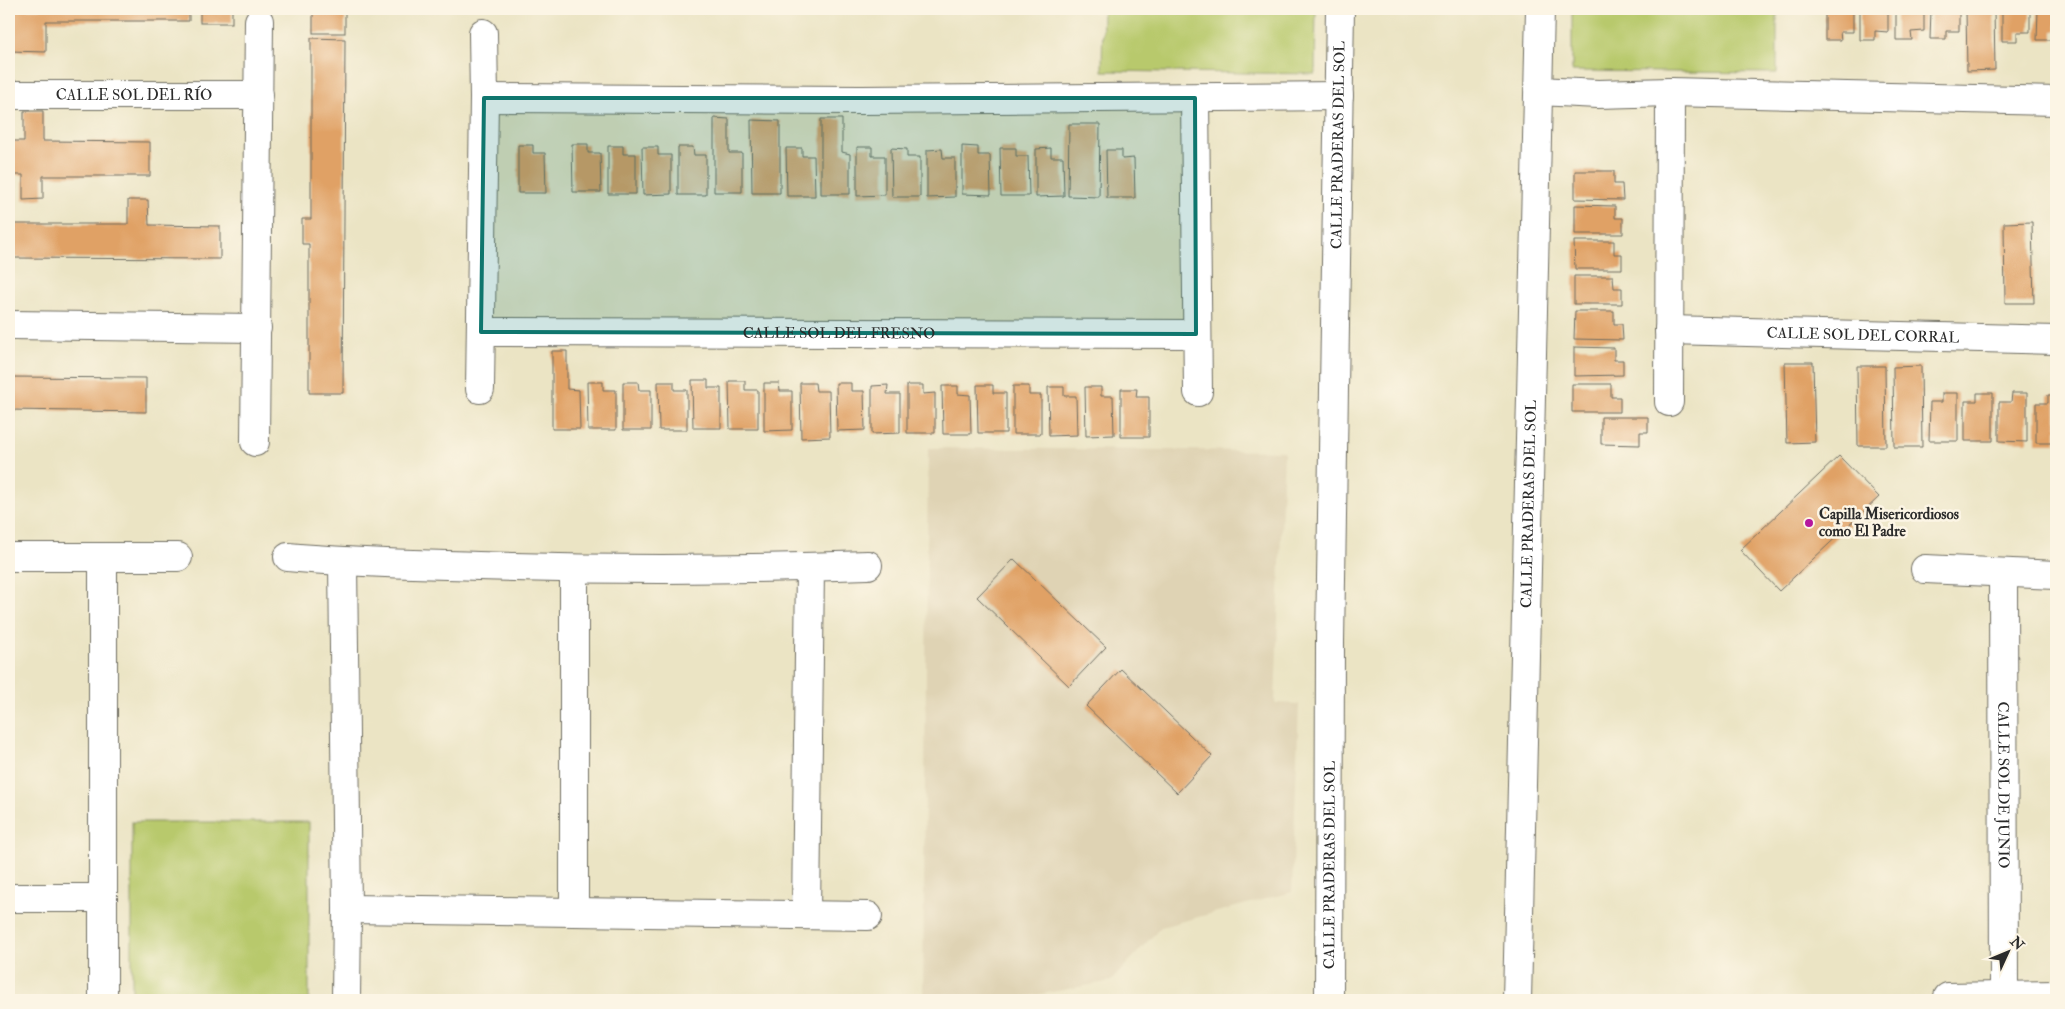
<svg xmlns="http://www.w3.org/2000/svg" width="2065" height="1009" font-family="'IM FELL Double Pica',serif">
<style>
.built{fill:#dfd3b4}
.green{fill:#b8c96c;stroke:#727a4c}
.building{fill:#e0a165}
.lines{fill:none;stroke-linecap:round;stroke-linejoin:round}
.minor-casing{stroke:#6e6c61;stroke-width:30}
.minor{stroke:#fff;stroke-width:28}
.marked{fill:#0f766e;fill-opacity:0.2;stroke:#0f766e;stroke-width:4;stroke-linejoin:round}
.poi-dot{fill:#b5179e;stroke:#fcf5e5;stroke-width:2}
.labels{text-anchor:middle;dominant-baseline:central;stroke-width:5;stroke-linejoin:round;paint-order:stroke}
.street-label{font-size:15px;fill:#2b2b2b;stroke:#fcf5e5}
.poi-label{font-size:15px;font-weight:bold;fill:#2b2b2b;stroke:#fcf5e5;text-anchor:start}
</style>
<rect width="100%" height="100%" fill="#fcf5e5"/>
<filter id="ink" filterUnits="userSpaceOnUse"><feTurbulence type="fractalNoise" baseFrequency=".02" numOctaves="2"/><feDisplacementMap in="SourceGraphic" scale="10" xChannelSelector="R" yChannelSelector="G"/><feConvolveMatrix kernelMatrix="1 2 1 2 8 2 1 2 1" color-interpolation-filters="sRGB"/></filter>
<filter id="wash" filterUnits="userSpaceOnUse"><feTurbulence type="fractalNoise" baseFrequency=".0096" numOctaves="4" result="noise"/><feDisplacementMap in="SourceGraphic" scale="20" xChannelSelector="R" yChannelSelector="G"/><feGaussianBlur stdDeviation="1.12" result="paint"/><feColorMatrix in="noise" values="0 0 0 0 0 0 0 0 0 0 0 0 0 0 0 0 0 1.4 0 .05"/><feComposite in="paint" operator="in"/></filter>
<g filter="url(#wash)">
<rect width="100%" height="100%" fill="#ebe4c4"/>
<polygon class="built" points="928,448 1284,451 1275,703 1299,704 1292,892 1161,927 1111,981 1010,1000 923,1000"/>
<g class="green">
<polygon points="1103,9 1316,9 1315,74 1102,71"/>
<polygon points="1572,9 1777,9 1777,73 1572,71"/>
<rect x="132" y="822" width="177" height="178"/>
</g>
<g id="blocks">
<g class="building">
<polygon points="9,9 189,9 189,21 46,21 46,52 9,51"/>
<rect x="200" y="9" width="32" height="14"/>
<rect x="313" y="9" width="32" height="24"/>
<polygon points="1825,9 1853,9 1853,32 1840,32 1841,40 1825,40"/>
<polygon points="1860,9 1888,9 1888,32 1875,31 1875,40 1860,40"/>
<polygon points="1896,9 1924,9 1924,31 1911,32 1912,40 1896,40"/>
<polygon points="1931,9 1959,9 1959,31 1946,31 1946,39 1930,39"/>
<polygon points="1966,9 1994,9 1995,70 1967,71"/>
<polygon points="2002,9 2030,9 2030,32 2017,32 2017,41 2002,41"/>
<polygon points="2038,9 2056,9 2056,31 2053,31 2053,40 2037,40"/>
<polygon points="311,38 345,39 343,393 309,393 309,244 302,244 302,219 311,219"/>
<polygon points="24,111 43,111 43,141 150,142 150,176 43,176 43,199 23,200 23,175 9,175 9,141 24,141"/>
<polygon points="714,118 729,119 729,153 742,153 742,192 714,192"/>
<polygon points="821,119 842,119 842,152 850,154 850,194 821,194"/>
<polygon points="751,120 780,121 780,193 752,193"/>
<polygon points="1069,124 1100,124 1099,197 1068,196"/>
<polygon points="572,144 588,144 588,153 600,153 601,192 573,192"/>
<polygon points="518,145 533,145 533,153 545,153 546,193 518,193"/>
<polygon points="608,146 623,146 623,154 636,154 636,194 608,194"/>
<polygon points="962,146 978,147 978,155 990,155 991,195 962,194"/>
<polygon points="642,147 658,147 658,155 671,155 671,194 643,195"/>
<polygon points="678,147 693,147 694,155 706,155 706,195 678,195"/>
<polygon points="857,147 872,147 872,156 885,156 885,195 857,196"/>
<polygon points="786,148 802,148 802,156 814,156 815,196 787,196"/>
<polygon points="891,148 907,149 907,157 920,157 920,197 892,197"/>
<polygon points="1000,148 1016,148 1016,156 1028,156 1029,196 1001,196"/>
<polygon points="1051,148 1051,157 1063,157 1064,196 1036,197 1036,149"/>
<polygon points="942,149 943,158 955,158 955,197 927,198 927,150"/>
<polygon points="1106,150 1122,150 1122,159 1134,158 1135,198 1107,198"/>
<polygon points="1575,171 1614,171 1614,184 1622,184 1623,200 1575,199"/>
<polygon points="128,200 148,200 149,225 220,226 220,259 9,258 9,224 128,224"/>
<polygon points="1575,205 1615,206 1615,218 1623,218 1623,234 1575,234"/>
<polygon points="2032,222 2034,303 2005,303 2004,223"/>
<polygon points="1574,241 1614,241 1614,254 1622,254 1622,269 1575,269"/>
<polygon points="1574,276 1613,276 1614,288 1622,288 1622,304 1574,304"/>
<polygon points="1575,311 1614,311 1614,324 1622,324 1623,340 1574,339"/>
<polygon points="1574,347 1614,348 1614,360 1623,360 1623,375 1574,376"/>
<polygon points="552,351 567,351 567,389 579,390 580,429 552,429"/>
<polygon points="1785,362 1813,362 1815,442 1787,443"/>
<polygon points="1857,366 1885,366 1886,446 1858,446"/>
<polygon points="1921,366 1922,447 1894,447 1893,367"/>
<polygon points="9,377 146,378 146,412 9,410"/>
<polygon points="692,380 708,380 708,388 721,388 721,428 693,428"/>
<polygon points="729,381 745,381 745,390 758,390 758,429 730,429"/>
<polygon points="587,382 603,382 603,390 616,390 616,430 588,430"/>
<polygon points="623,382 638,382 639,390 651,390 651,430 623,430"/>
<polygon points="658,382 674,382 674,390 687,390 687,430 659,430"/>
<polygon points="764,383 779,383 780,391 792,391 792,430 764,431"/>
<polygon points="800,383 815,383 816,391 829,391 830,437 801,438"/>
<polygon points="836,383 851,383 851,391 864,391 865,430 837,431"/>
<polygon points="1572,384 1611,384 1611,397 1620,397 1620,412 1572,412"/>
<polygon points="888,385 887,394 900,394 900,433 872,434 872,386"/>
<polygon points="907,385 923,385 923,394 935,393 935,433 907,433"/>
<polygon points="977,385 993,385 993,393 1006,393 1006,433 978,433"/>
<polygon points="942,386 958,386 958,394 970,395 971,434 943,434"/>
<polygon points="1013,386 1029,386 1029,395 1041,395 1041,434 1013,434"/>
<polygon points="1048,387 1064,387 1064,396 1076,396 1077,435 1049,436"/>
<polygon points="1085,387 1101,387 1101,396 1113,396 1114,435 1086,436"/>
<polygon points="1121,389 1137,389 1136,397 1149,397 1149,437 1121,437"/>
<polygon points="1942,393 1958,393 1958,441 1929,441 1930,402 1942,402"/>
<polygon points="1977,393 1993,393 1993,441 1965,441 1965,401 1977,401"/>
<polygon points="2012,393 2027,393 2027,442 1999,441 1999,402 2011,402"/>
<polygon points="2048,395 2056,395 2056,443 2036,443 2036,403 2048,403"/>
<polygon points="1601,417 1648,417 1648,432 1640,432 1640,445 1601,444"/>
<polygon points="1839,456 1879,497 1779,591 1740,550"/>
<polygon points="1014,559 1106,647 1069,686 977,597"/>
<polygon points="1121,669 1212,756 1177,793 1086,706"/>
</g>
</g>
</g>
<g filter="url(#ink)">
<use href="#blocks" fill-opacity="0" stroke="#6e6c61" stroke-width="1"/>
<g class="lines">
<g class="minor-casing">
<g id="minor">
<polyline points="1539,91 1598,94 1670,92 2056,101"/>
<path id="s1" d="M9 95H259"/>
<polyline points="484,98 861,100 1339,96"/>
<polyline points="1195,98 1198,392"/>
<polyline points="9,325 257,328"/>
<path id="s2" d="M1669 330 2056 340"/>
<path id="s3" d="M481 332 1196 334"/>
<polyline points="480,389 484,98 483,33"/>
<polyline points="1669,402 1670,92"/>
<polyline points="255,442 259,21"/>
<polyline points="9,557 178,557"/>
<polyline points="103,557 103,1000"/>
<path d="M288 557C351 563 414 564 478 566 608 570 738 570 868 565"/>
<polyline points="343,562 347,909 346,1000"/>
<polyline points="1925,569 2056,575"/>
<path id="s4" d="M2003 574 2004 996"/>
<polyline points="9,898 103,898"/>
<polyline points="347,909 868,916"/>
<polyline points="574,911 574,569"/>
<polyline points="806,915 810,567"/>
<polyline points="1948,997 2056,995"/>
<path id="s5" d="M1329 1000 1330 642 1340 9"/>
<path id="s6" d="M1517 1000 1540 9"/>
</g>
</g>
<use href="#minor" class="minor"/>
</g>
</g>
<path class="marked" d="M484 98H1195L1196 334 481 332Z"/>
<circle class="poi-dot" cx="1809" cy="523" r="5"/>
<g class="labels">
<g class="street-label">
<text stroke="none"><textPath href="#s1" startOffset="125">CALLE SOL DEL RÍO</textPath></text>
<text stroke="none"><textPath href="#s5" startOffset="855">CALLE PRADERAS DEL SOL</textPath></text>
<text stroke="none"><textPath href="#s3" startOffset="358">CALLE SOL DEL FRESNO</textPath></text>
<text stroke="none"><textPath href="#s2" startOffset="194">CALLE SOL DEL CORRAL</textPath></text>
<text stroke="none"><textPath href="#s6" startOffset="496">CALLE PRADERAS DEL SOL</textPath></text>
<text stroke="none"><textPath href="#s4" startOffset="211">CALLE SOL DE JUNIO</textPath></text>
<text stroke="none"><textPath href="#s5" startOffset="135">CALLE PRADERAS DEL SOL</textPath></text>
</g>
<g class="poi-label">
<text x="1819" y="514">Capilla Misericordiosos<tspan x="1819" dy="17">como El Padre</tspan></text>
</g>
</g>
<rect width="2065" height="1009" fill="none" stroke="#fcf5e5" stroke-width="30"/>
<g transform="translate(2008 952) rotate(46)" stroke="#fcf5e5" stroke-width="4" paint-order="stroke">
<path d="M0-4L9 19L0 12L-9 19Z" fill="#2b2b2b"/>
<text y="-8" font-size="14" font-weight="bold" text-anchor="middle" fill="#2b2b2b">N</text>
</g>
</svg>
